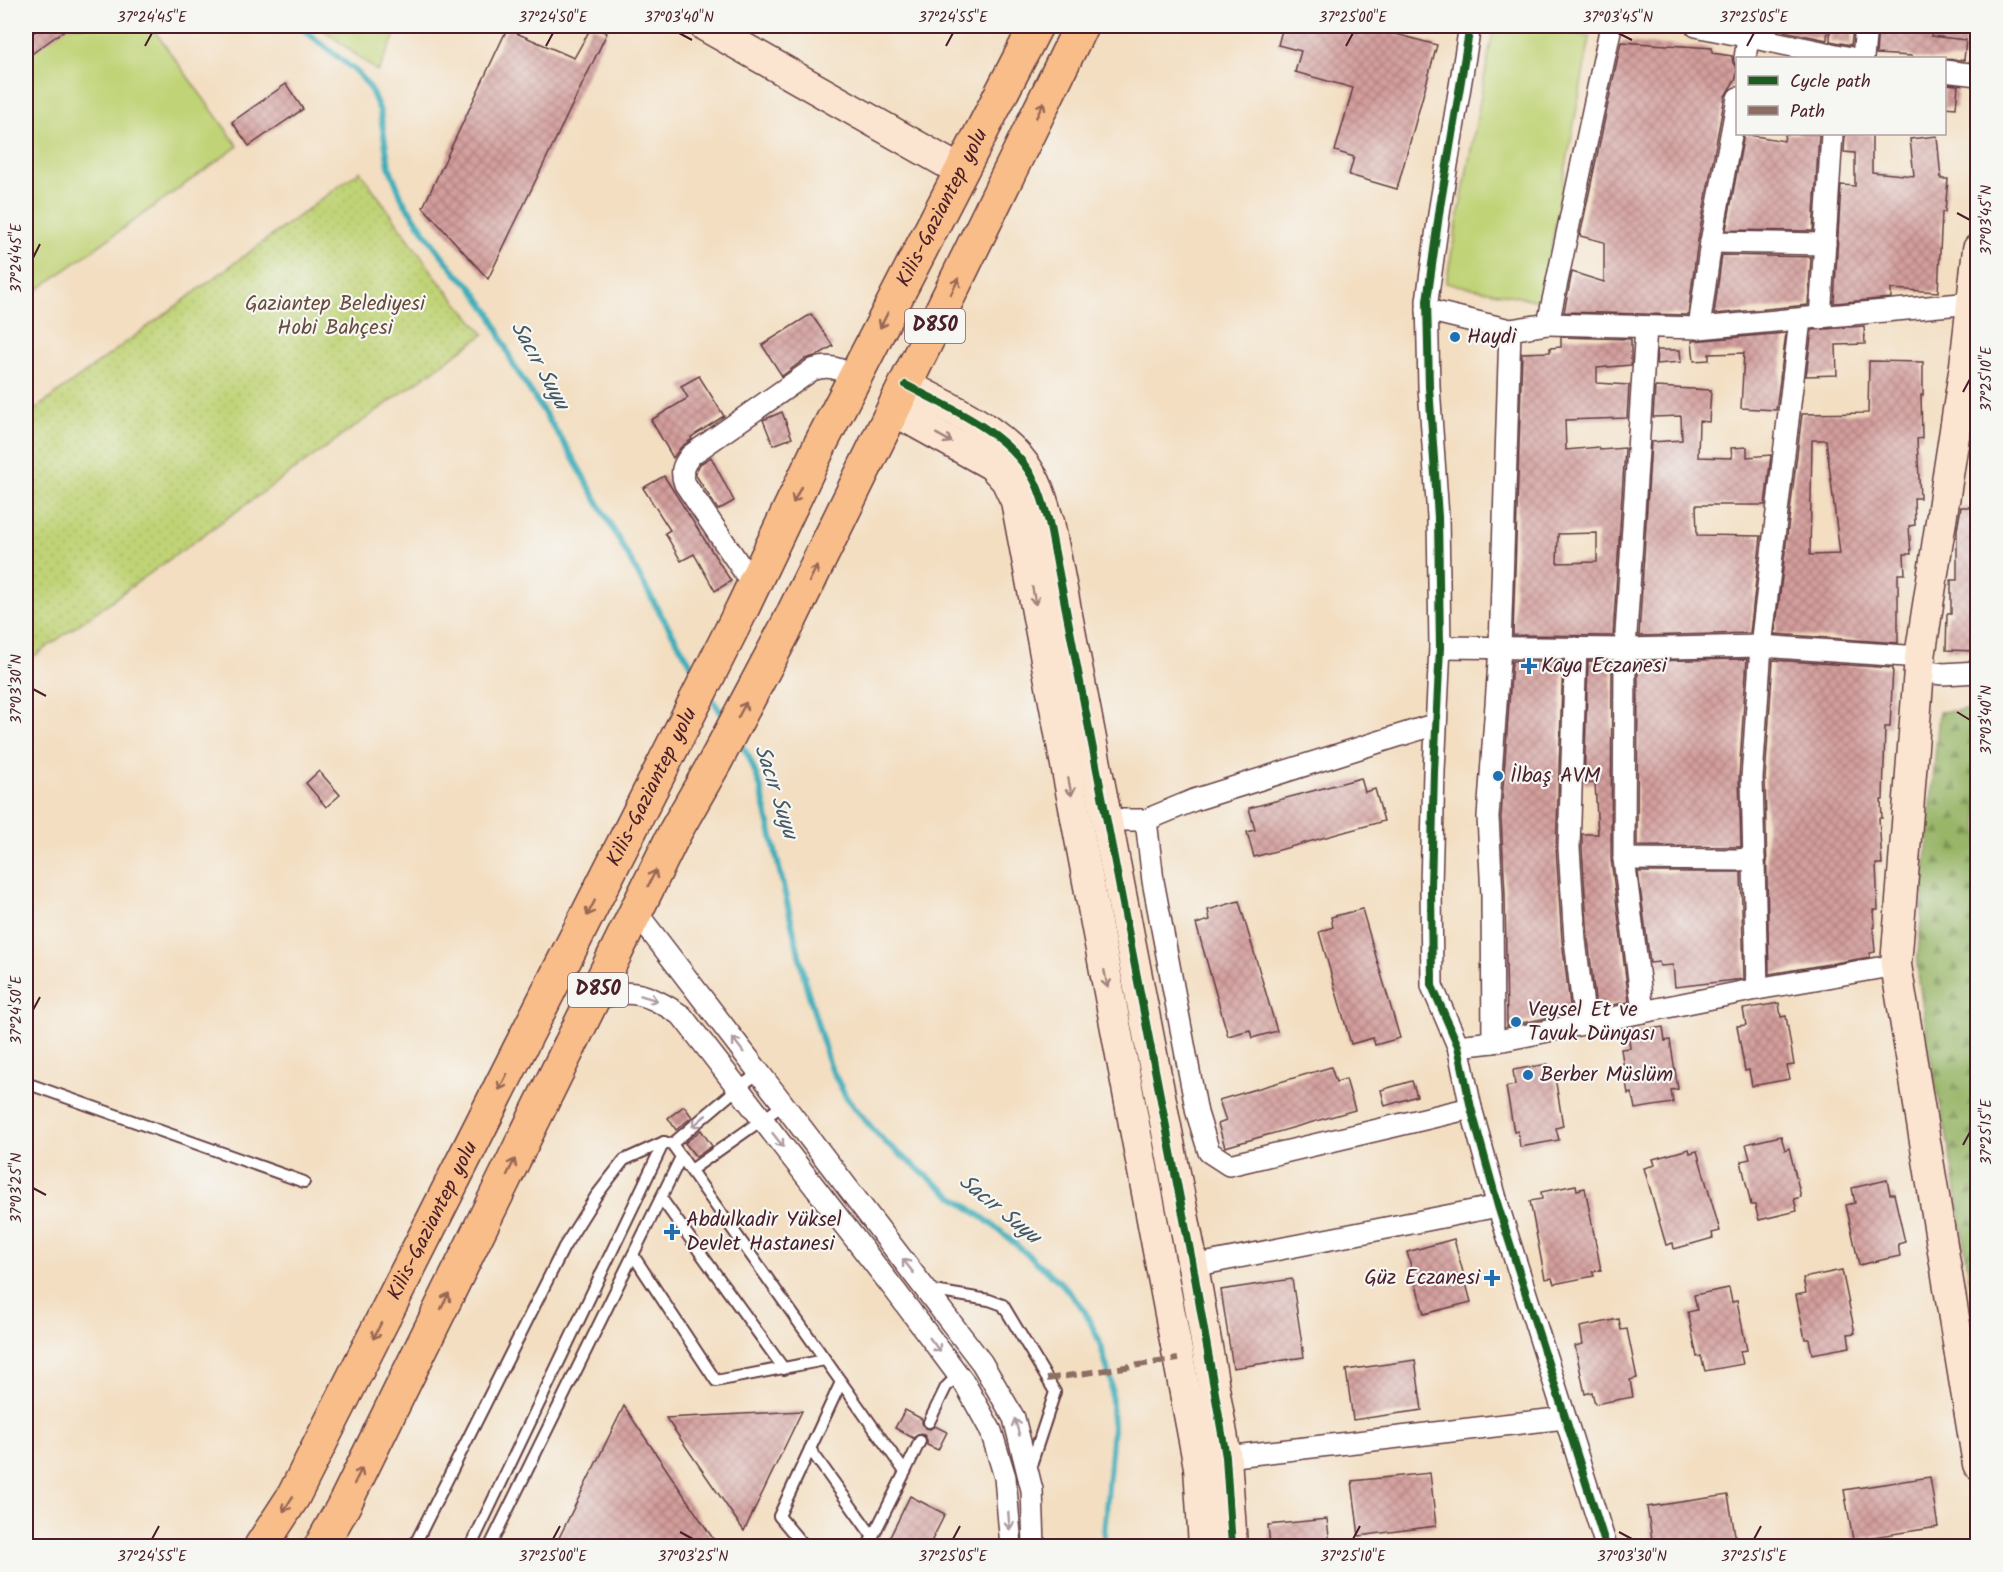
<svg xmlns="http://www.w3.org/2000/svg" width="2003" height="1572" font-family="Kalam,sans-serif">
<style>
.forest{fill:url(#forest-firs);stroke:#716a49;stroke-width:1.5}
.park{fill:#c0d376;stroke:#857950;stroke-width:1.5}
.garden{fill:url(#garden-dots);stroke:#857950;stroke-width:1.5}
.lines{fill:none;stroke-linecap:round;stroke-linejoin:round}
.stream{stroke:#3dadba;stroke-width:6}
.building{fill:url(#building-cross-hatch);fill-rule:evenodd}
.lane-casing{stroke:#633c42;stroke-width:14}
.street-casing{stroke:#633c42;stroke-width:24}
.secondary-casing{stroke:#633c42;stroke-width:33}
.highway-casing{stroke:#633c42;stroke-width:36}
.lane{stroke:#fff;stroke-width:10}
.street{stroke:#fff;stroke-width:21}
.secondary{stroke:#fce5d0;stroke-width:30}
.highway{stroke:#f8bd89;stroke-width:33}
.quiet{stroke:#8d6e63;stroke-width:6;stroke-dasharray:12 6;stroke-linecap:butt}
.cycleway-casing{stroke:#f6f6f2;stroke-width:11}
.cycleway{stroke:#1b5e20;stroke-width:8}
.oneway{stroke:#986655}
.oneway2{stroke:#a3827e}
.oneway3{stroke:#ae9aa0}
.ticks{fill:none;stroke:#4a1f2b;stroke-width:2}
.poi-dot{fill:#1f6fb2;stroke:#f6f6f2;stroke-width:2}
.labels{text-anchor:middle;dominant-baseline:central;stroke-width:4.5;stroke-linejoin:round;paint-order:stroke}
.shield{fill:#f6f6f2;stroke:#7e6067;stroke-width:1.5}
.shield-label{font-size:20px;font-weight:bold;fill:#4a1f2b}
.street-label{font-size:21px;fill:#4a1f2b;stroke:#f6f6f2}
.park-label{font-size:21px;fill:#684c3e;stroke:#f6f6f2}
.poi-label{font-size:21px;fill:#4a1f2b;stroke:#f6f6f2;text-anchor:start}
.water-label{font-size:22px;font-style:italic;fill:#455864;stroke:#f6f6f2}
.neatline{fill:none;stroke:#4a1f2b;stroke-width:2}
.ticks-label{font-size:15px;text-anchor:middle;fill:#4a1f2b}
</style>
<defs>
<pattern id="forest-firs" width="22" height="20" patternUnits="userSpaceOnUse" patternTransform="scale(1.5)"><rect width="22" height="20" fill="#98b567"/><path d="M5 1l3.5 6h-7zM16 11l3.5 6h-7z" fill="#7e9355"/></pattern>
<pattern id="garden-dots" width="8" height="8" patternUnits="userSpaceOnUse" patternTransform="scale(1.5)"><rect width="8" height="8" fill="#c0d376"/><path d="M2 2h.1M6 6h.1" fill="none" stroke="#a6b566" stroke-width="1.8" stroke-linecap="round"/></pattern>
<pattern id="building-cross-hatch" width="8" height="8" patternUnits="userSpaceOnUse" patternTransform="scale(1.5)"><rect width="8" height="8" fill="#d39e9c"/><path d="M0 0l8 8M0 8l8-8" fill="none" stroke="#ad807f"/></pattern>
</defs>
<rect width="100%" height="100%" fill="#f6f6f2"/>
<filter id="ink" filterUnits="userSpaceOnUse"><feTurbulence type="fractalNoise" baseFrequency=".0167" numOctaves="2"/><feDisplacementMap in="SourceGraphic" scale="12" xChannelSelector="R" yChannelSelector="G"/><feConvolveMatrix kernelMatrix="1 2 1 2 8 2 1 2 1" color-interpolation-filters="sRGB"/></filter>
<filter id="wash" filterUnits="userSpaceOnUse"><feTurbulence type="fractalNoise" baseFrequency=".008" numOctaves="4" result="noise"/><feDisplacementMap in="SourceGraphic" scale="24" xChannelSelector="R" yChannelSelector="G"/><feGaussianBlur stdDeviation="1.35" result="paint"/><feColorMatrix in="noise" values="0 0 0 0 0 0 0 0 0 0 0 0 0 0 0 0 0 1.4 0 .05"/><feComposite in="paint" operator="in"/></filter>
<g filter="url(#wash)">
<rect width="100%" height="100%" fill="#f3dec1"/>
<polygon class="forest" points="1977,709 1978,709 1977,1327 1949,1147 1929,1051 1917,966 1939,712"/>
<g class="park">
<polygon points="56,26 151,26 238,146 26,298 26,47"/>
<polygon points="319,26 399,26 378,72"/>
<polygon points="1494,26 1531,26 1590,37 1541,301 1446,283"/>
</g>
<polygon class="garden" points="360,171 438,280 484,334 26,662 26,416"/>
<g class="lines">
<g class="stream">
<polyline points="299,26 358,73 370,88 380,111 389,166 403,201 434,245 456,273 470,285 490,313 514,366 569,451 660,613 697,674"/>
<polyline points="710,696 726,720"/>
<polyline points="739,741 749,757 760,785 806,985 830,1066 846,1097 871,1127 886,1143 947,1192 993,1225 1061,1283 1084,1310 1099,1340 1111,1381 1113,1428 1103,1546"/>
</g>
</g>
<g id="blocks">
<g class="building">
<polygon points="43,26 70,26 26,58 26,38"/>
<polygon points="592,26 607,33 488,279 423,207 507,29 574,58"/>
<polygon points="1283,26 1366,26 1437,45 1397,189 1349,175 1354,157 1335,151 1353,88 1295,72 1301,51 1278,45"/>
<polygon points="1784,26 1828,26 1827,40 1784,31"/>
<polygon points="1878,26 1931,26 1931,36 1966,40 1964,60 1912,58 1912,56 1876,54"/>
<polygon points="1830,28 1853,29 1851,45 1830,41"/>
<polygon points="1621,42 1712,48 1712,53 1732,56 1733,63 1737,68 1736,78 1725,96 1698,240 1688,315 1564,312 1572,272 1604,282 1604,242 1580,236"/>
<polygon points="286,84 303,109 249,146 232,122"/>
<polygon points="1944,84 1958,85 1956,108 1944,107"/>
<polygon points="1744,134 1784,141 1785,134 1819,134 1813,231 1726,230"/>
<polygon points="1845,134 1872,134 1872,172 1914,176 1910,139 1937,136 1941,179 1948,179 1945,212 1942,212 1938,292 1891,289 1891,298 1834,303 1841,185 1855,186 1855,153 1844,152"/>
<polygon points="1722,255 1811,257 1808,305 1714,314"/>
<polygon points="811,314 833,346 818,355 805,359 782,376 762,345"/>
<polygon points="1864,326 1865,344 1836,345 1837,375 1806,376 1812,330"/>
<polygon points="1786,333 1776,410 1741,408 1744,353 1709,354 1709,360 1694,361 1692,341"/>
<path d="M1561 337 1631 339V365L1597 368V383L1629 385 1627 418 1565 420 1566 450 1599 447 1600 450 1625 448 1613 636 1513 635 1522 353 1550 352V348L1561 347ZM1597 533V562L1557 563 1558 534Z"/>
<polygon points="1657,350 1680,350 1681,362 1656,364"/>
<path d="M1869 361 1923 362V395H1921L1922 438 1917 439 1920 498H1914L1915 525 1909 526 1911 554H1904L1905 574H1898V643L1775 634 1802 414 1868 413ZM1812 440H1826L1840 554 1810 555Z"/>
<polygon points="699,376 724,416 691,437 692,439 681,447 673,458 651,420 688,398 681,386"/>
<polygon points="1655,387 1711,390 1709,422 1699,421 1698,457 1732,458 1731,448 1747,447 1747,457 1771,455 1765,505 1696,505 1697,535 1761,536 1750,633 1639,636 1651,442 1682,440 1681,416 1653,417"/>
<polygon points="782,412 792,438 773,445 763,420"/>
<polygon points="711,457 734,501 718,510 695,474 700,464"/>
<polygon points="664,476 731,581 715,591 694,554 681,561 665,533 670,530 643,488"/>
<polygon points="1961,507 1977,507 1977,651 1946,650 1947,614 1951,614 1951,580 1957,580 1957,530"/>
<polygon points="1747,659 1739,777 1741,847 1637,846 1638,661"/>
<polygon points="1773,660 1893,668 1890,727 1885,727 1883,800 1881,800 1882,818 1879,818 1882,864 1876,864 1878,910 1874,910 1875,927 1873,927 1875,952 1870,953 1870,957 1769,974 1765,778"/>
<polygon points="1512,661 1563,661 1556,848 1562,941 1571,1013 1507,1026 1505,894 1501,817"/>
<polygon points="1588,661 1612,662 1611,859 1629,1002 1596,1008 1588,939 1582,848 1582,834 1598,834 1595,783 1584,784"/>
<polygon points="319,771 340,795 326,807 306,783"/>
<polygon points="1361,778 1365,792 1375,789 1384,821 1254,857 1247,832 1255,830 1249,808"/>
<polygon points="1638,872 1741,872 1744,979 1675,987 1673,965 1660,966 1659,962 1650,963"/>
<polygon points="1239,901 1277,1031 1252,1038 1250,1030 1228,1036 1196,924 1210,920 1208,910"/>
<polygon points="1362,909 1400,1038 1375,1045 1373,1038 1351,1044 1319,932 1333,927 1331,917"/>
<polygon points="1779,1003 1781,1017 1786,1016 1794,1065 1787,1066 1790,1079 1752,1086 1749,1070 1745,1071 1737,1026 1746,1025 1743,1009"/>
<polygon points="1663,1027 1665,1041 1670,1040 1678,1089 1671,1090 1673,1103 1635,1109 1632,1093 1628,1094 1621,1049 1630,1048 1628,1032"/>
<polygon points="1548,1064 1550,1078 1555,1077 1563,1126 1556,1128 1559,1140 1520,1147 1518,1131 1514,1132 1506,1087 1515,1085 1513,1070"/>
<polygon points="1331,1067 1336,1082 1346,1079 1355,1110 1225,1147 1218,1124 1226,1121 1219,1100"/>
<polygon points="1412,1081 1417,1096 1385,1106 1381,1090"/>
<polygon points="684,1106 692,1117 676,1130 668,1118"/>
<polygon points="701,1130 712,1146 696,1157 685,1143"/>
<polygon points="1781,1136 1785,1150 1789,1148 1801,1197 1794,1199 1797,1211 1759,1220 1755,1205 1751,1205 1741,1161 1750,1159 1746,1144"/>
<polygon points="1689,1149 1690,1153 1697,1151 1720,1231 1712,1233 1713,1238 1674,1249 1673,1243 1666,1245 1644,1168 1655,1165 1653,1159"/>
<polygon points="1887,1180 1890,1194 1894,1194 1905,1242 1898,1244 1900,1256 1859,1265 1846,1205 1855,1203 1852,1188"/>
<polygon points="1576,1185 1577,1190 1585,1188 1601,1270 1592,1271 1594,1276 1554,1284 1552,1278 1545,1279 1530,1201 1542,1199 1541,1192"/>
<polygon points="1454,1239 1471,1302 1424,1314 1407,1252"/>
<polygon points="1842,1270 1855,1333 1848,1334 1850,1347 1812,1354 1809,1339 1805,1339 1796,1295 1806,1293 1803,1278"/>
<polygon points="1292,1279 1304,1357 1233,1368 1221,1290"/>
<polygon points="1729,1288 1732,1302 1737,1301 1747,1350 1740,1351 1743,1364 1705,1371 1701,1356 1697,1357 1688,1312 1697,1310 1694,1295"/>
<polygon points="1619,1319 1621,1330 1627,1329 1637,1378 1630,1380 1633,1397 1595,1404 1592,1392 1585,1394 1575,1346 1583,1344 1580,1327"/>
<polygon points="1415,1360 1422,1410 1353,1420 1346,1370"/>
<polygon points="624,1406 636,1424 718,1546 555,1546"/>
<polygon points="905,1410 922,1419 922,1423 925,1428 930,1429 935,1426 947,1432 938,1450 927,1445 927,1440 924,1435 919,1434 913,1438 895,1428"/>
<polygon points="802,1411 744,1531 666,1418"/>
<polygon points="1430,1473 1436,1526 1359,1536 1352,1481"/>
<polygon points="1930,1477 1938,1527 1853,1540 1844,1490"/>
<polygon points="1728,1495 1737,1546 1653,1546 1647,1507"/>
<polygon points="910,1496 945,1514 929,1546 904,1546 889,1539"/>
<polygon points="1327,1519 1330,1546 1270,1546 1268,1525"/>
</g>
</g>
</g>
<g filter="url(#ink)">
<use href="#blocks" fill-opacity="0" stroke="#633c42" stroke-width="1.5"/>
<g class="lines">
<g class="lane-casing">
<g id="lane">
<polyline points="26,1083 304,1182"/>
<polyline points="672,1144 738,1088 759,1073"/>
<polyline points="691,1170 783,1105"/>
<polyline points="661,1198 784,1369"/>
<polyline points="633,1255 716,1381 825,1360"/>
<polyline points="928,1290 989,1300 1003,1305 1055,1392 1030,1468"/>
<polyline points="929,1422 946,1387 958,1375"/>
<polyline points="810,1449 873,1537"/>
<polyline points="905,1472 920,1441"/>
<polyline points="414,1546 564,1247 596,1196 624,1160 664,1142"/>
<polyline points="471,1546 664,1142 672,1144 905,1472 868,1546"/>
<polyline points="490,1546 681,1157"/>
<polyline points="804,1546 779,1516 841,1382"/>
</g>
</g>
<g class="street-casing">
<g id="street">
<polyline points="1470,26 1440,207 1427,301 1429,387 1438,517 1440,647 1434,771 1431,886 1432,986 1458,1046 1471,1108 1498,1206 1606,1546"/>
<polyline points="1696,26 1851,58"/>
<polyline points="1745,58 1750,26"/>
<polyline points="1863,58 1866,26"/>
<polyline points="1944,71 1978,75"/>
<polyline points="1711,242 1825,244"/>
<polyline points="1427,310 1510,330 1548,324 1611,26"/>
<polyline points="1820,318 1832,134"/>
<polyline points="1548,324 1699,328 1972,303"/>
<polyline points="1699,328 1711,242 1738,98"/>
<path d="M753 585 685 484C680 471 683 465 691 455L812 370C830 364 839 369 855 376"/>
<polyline points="1440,647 1625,649 1761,646 1920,657"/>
<polyline points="1576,648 1569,848 1575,940 1585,1024"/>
<polyline points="1919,671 1943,674 1978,672"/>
<polyline points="1107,820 1146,820 1194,800 1436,724"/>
<polyline points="1146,820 1153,881 1197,1113 1209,1152 1229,1165 1471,1108"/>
<polyline points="1624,859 1738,860 1754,858"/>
<polyline points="636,912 982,1363 1014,1418 1032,1490 1034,1546"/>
<polyline points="1757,989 1752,778 1761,646 1800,320"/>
<path d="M593 1001C629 985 651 995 682 1016L897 1293 965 1384 991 1431 1005 1477 1011 1546"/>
<polyline points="1643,1012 1624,859 1625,649 1646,327"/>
<polyline points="1493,1042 1492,895 1488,817 1500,648 1510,330"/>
<polyline points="1458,1046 1493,1042 1757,989 1896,965"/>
<polyline points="1193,1266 1498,1206"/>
<polyline points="1226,1457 1565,1418"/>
</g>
</g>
<g class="secondary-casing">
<g id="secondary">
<polyline points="705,26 961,171"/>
<polyline points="1978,249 1965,365 1920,657 1896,965 1978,1464"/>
<path d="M906 385C951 409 1007 431 1033 478 1041 491 1044 508 1049 522L1193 1266 1226 1457 1232 1546"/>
<polyline points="893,410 992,465 1006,480 1016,501 1199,1467 1204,1546"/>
</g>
</g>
<g class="highway-casing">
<g id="highway">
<path id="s1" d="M261 1546 293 1497 742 609 821 443 1036 26"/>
<polyline points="321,1546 344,1505 675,832 715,762 787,626 1081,26"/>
</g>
</g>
<use href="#lane" class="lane"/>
<use href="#street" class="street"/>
<use href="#secondary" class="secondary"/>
<use href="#highway" class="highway"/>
<polyline class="quiet" points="1047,1379 1178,1359"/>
<g class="cycleway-casing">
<g id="cycleway">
<polyline points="1470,26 1440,207 1427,301 1429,387 1438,517 1440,647 1434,771 1431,886 1432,986 1458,1046 1471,1108 1498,1206 1606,1546"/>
<path d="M906 385C951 409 1007 431 1033 478 1041 491 1044 508 1049 522L1193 1266 1226 1457 1232 1546"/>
</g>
</g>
<use href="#cycleway" class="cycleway"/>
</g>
<defs><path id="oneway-shaft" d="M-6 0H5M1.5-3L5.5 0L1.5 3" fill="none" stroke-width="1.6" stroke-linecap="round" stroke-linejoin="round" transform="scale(1.5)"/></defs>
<g class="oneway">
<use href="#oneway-shaft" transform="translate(1040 110) rotate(-64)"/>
<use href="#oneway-shaft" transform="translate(955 286) rotate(-64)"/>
<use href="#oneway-shaft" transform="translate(884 320) rotate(117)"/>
<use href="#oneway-shaft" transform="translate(797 495) rotate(116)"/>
<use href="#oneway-shaft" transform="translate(813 574) rotate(-64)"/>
<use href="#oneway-shaft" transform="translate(742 710) rotate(-62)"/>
<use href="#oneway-shaft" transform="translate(652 878) rotate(-64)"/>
<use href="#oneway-shaft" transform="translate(591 908) rotate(117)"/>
<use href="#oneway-shaft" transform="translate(503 1082) rotate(117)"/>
<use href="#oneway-shaft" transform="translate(511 1167) rotate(-64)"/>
<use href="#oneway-shaft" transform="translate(445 1301) rotate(-64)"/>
<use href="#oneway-shaft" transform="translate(377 1331) rotate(117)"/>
<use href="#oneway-shaft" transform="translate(358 1476) rotate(-64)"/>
<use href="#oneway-shaft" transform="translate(288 1504) rotate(122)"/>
</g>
<g class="oneway2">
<use href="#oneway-shaft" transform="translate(944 438) rotate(29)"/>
<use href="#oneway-shaft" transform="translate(1034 596) rotate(79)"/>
<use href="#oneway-shaft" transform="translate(1070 787) rotate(79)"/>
<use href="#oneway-shaft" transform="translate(1106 979) rotate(79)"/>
</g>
<g class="oneway3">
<use href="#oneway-shaft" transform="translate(649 998) rotate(17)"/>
<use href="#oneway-shaft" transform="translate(738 1045) rotate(-127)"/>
<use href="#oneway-shaft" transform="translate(699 1121) rotate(140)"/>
<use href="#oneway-shaft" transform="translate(778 1140) rotate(52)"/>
<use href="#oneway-shaft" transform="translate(908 1266) rotate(-128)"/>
<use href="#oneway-shaft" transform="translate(935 1345) rotate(53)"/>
<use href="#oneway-shaft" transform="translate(1017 1427) rotate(-106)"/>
<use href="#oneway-shaft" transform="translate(1009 1521) rotate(85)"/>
</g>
</g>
<path class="ticks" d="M679 33 692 40M1618 33 1632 40M145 46 152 33M546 46 553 33M946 46 953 33M1346 46 1353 33M1747 46 1754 33M1957 213 1970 220M33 258 40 244M1963 392 1970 379M33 689 46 696M1957 712 1970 720M33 1010 40 997M1963 1145 1970 1132M33 1188 46 1195M680 1532 693 1539M1619 1532 1632 1539M152 1539 159 1526M553 1539 560 1526M953 1539 960 1526M1353 1539 1360 1526M1754 1539 1761 1526"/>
<g class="poi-dot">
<circle cx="1455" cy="337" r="6"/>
<path d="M1526 657h6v6h6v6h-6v6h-6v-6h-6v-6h6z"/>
<circle cx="1498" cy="776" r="6"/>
<circle cx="1516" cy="1022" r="6"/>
<circle cx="1528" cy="1075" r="6"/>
<path d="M669 1223h6v6h6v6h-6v6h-6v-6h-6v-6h6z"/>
<path d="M1489 1269h6v6h6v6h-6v6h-6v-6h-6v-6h6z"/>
</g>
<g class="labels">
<g class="shield">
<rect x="905" y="309" width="60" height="34" rx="4.5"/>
<rect x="568" y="973" width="60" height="34" rx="4.5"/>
</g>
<g class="shield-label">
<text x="935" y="326">D850</text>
<text x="598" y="990">D850</text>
</g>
<g class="street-label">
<text stroke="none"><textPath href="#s1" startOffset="1502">Kilis-Gaziantep yolu</textPath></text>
<text stroke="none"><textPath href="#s1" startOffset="854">Kilis-Gaziantep yolu</textPath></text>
<text stroke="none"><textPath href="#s1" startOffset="368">Kilis-Gaziantep yolu</textPath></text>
</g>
<g class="park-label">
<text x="335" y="304">Gaziantep Belediyesi<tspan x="335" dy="24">Hobi Bahçesi</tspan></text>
</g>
<g class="poi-label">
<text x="1467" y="337">Haydi</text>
<text x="1541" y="666">Kaya Eczanesi</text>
<text x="1510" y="776">İlbaş AVM</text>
<text x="1528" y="1010">Veysel Et ve<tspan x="1528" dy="24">Tavuk Dünyası</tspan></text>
<text x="1540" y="1075">Berber Müslüm</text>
<text x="686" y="1220">Abdulkadir Yüksel<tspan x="686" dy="24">Devlet Hastanesi</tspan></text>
<text x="1480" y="1278" text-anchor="end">Güz Eczanesi</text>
</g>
<g class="water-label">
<text transform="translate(539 366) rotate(61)">Sacır Suyu</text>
<text transform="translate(775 792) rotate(72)">Sacır Suyu</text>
<text transform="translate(999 1210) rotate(39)">Sacır Suyu</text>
</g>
</g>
<rect width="2003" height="1572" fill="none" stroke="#f6f6f2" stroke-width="66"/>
<rect x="1736" y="57" width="210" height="78" fill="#f6f6f2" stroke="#b1a0a2" stroke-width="1.5"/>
<rect x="1748" y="76" width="30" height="9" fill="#1b5e20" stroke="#b1a0a2" stroke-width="1.5"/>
<text x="1790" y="87" font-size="18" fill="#4a1f2b">Cycle path</text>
<rect x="1748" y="106" width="30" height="9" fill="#8d6e63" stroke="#b1a0a2" stroke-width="1.5"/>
<text x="1790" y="117" font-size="18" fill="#4a1f2b">Path</text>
<rect x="33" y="33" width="1937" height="1506" class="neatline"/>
<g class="ticks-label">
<text x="152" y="22">37°24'45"E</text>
<text x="553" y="22">37°24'50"E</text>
<text x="679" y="22">37°03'40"N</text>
<text x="953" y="22">37°24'55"E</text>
<text x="1353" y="22">37°25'00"E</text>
<text x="1618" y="22">37°03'45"N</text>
<text x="1754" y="22">37°25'05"E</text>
<text transform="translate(1986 220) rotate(-90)" y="5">37°03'45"N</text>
<text transform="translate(16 258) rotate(-90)" y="5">37°24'45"E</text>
<text transform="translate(1986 379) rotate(-90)" y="5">37°25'10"E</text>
<text transform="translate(16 689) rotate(-90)" y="5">37°03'30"N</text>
<text transform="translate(1986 720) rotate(-90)" y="5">37°03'40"N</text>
<text transform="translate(16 1010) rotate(-90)" y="5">37°24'50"E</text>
<text transform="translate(1986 1132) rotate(-90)" y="5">37°25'15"E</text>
<text transform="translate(16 1188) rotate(-90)" y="5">37°03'25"N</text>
<text x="152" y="1561">37°24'55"E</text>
<text x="553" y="1561">37°25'00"E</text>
<text x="693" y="1561">37°03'25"N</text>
<text x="953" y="1561">37°25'05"E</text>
<text x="1353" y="1561">37°25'10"E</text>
<text x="1632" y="1561">37°03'30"N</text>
<text x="1754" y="1561">37°25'15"E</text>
</g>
</svg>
